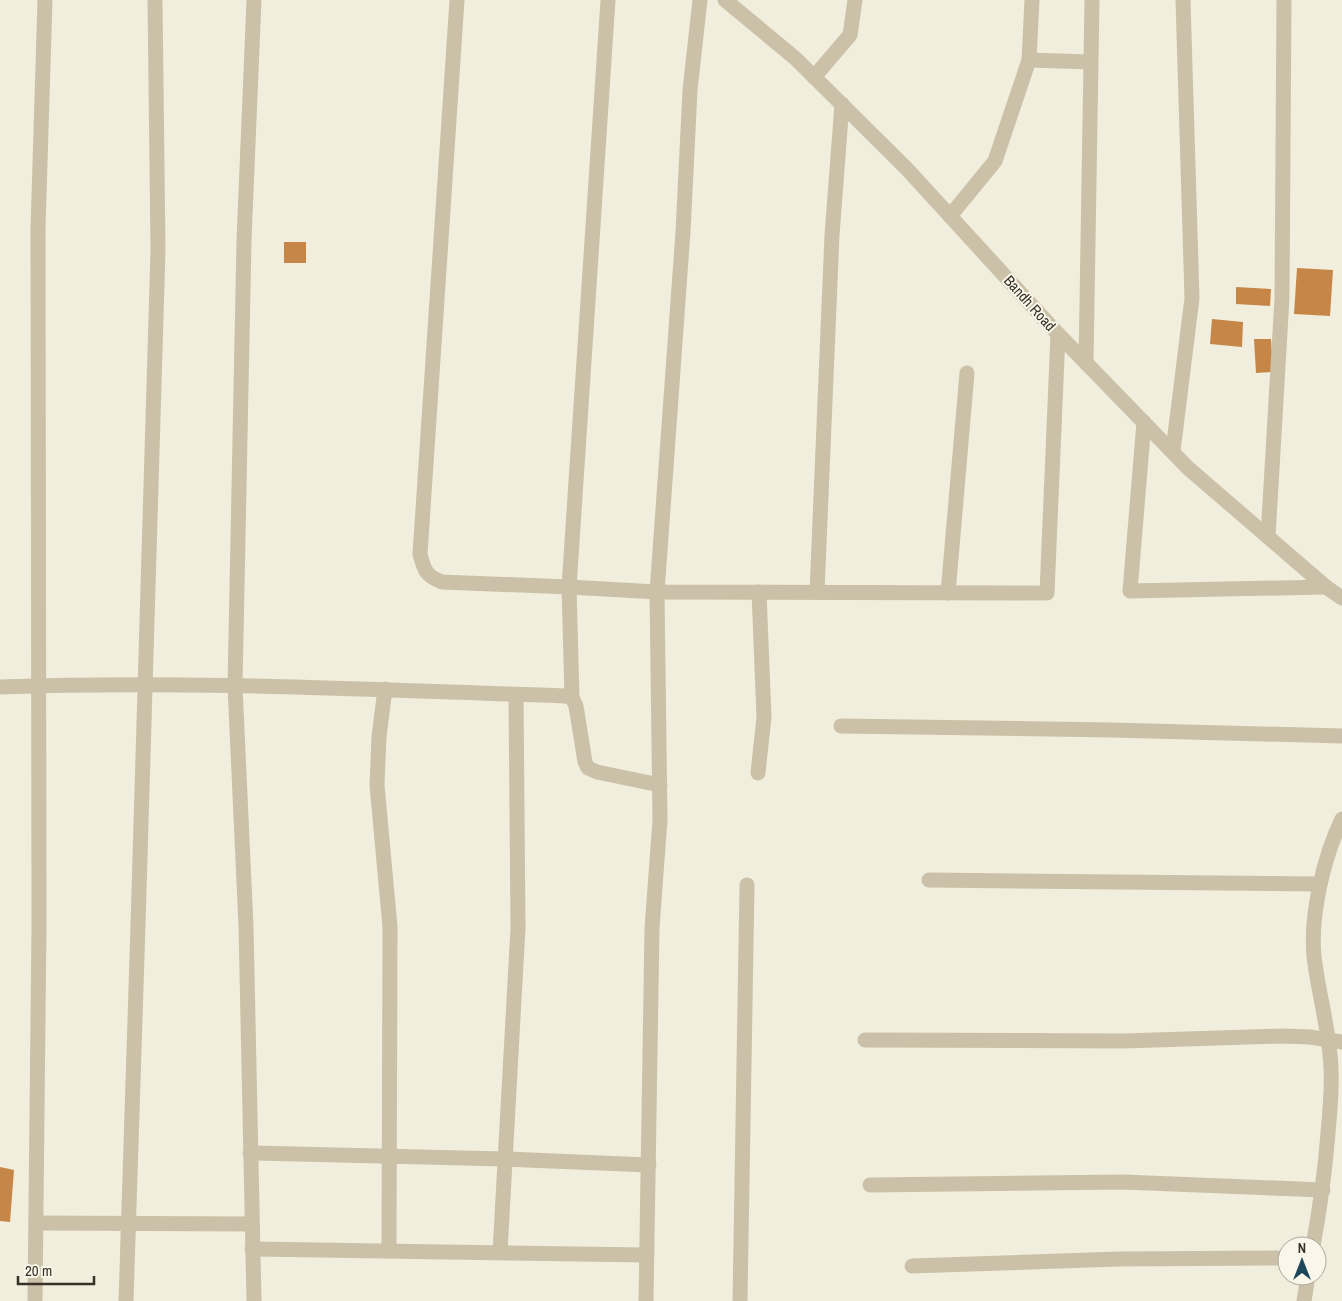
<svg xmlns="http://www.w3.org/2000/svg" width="1342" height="1301" font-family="'Archivo Narrow',sans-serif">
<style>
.building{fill:#c68647}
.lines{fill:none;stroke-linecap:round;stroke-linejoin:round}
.minor{stroke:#cbc1a8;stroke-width:15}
.labels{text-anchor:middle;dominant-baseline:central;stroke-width:4;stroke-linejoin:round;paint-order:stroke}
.street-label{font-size:15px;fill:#373128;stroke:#faf6e9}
</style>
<rect width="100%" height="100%" fill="#f2eedd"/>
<g class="building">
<rect x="284" y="242" width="22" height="21"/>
<polygon points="1297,268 1333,270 1330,316 1294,314"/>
<polygon points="1236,287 1271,289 1270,306 1236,304"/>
<polygon points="1212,319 1243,322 1242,347 1210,344"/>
<polygon points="1254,339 1271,339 1273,372 1256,373"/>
<polygon points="0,1167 14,1170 10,1222 0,1221"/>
</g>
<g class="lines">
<g class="minor">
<polyline points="254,0 244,240 235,686 246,926 254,1301"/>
<path d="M457 0 420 554C424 570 426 576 442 582L569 587 657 592 1047 593 1058 334"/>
<polyline points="725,0 795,58 907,169 1058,334 1188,468 1326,587 1342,598"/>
<polyline points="1029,60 1090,62"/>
<polyline points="814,77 850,35 855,0"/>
<polyline points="950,216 995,161 1029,60 1032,0"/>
<polyline points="1086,363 1092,0"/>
<polyline points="1144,422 1130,591 1326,587"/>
<polyline points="1173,451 1192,298 1183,0"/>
<polyline points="1268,537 1282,298 1284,0"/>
<polyline points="817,592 832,235 842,104"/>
<polyline points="948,593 967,373"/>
<path d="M0 687C189 680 378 690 566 696L572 698 576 706 585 762 588 768 597 772 660 785"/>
<polyline points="385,689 379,737 377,785 390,927 389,1250"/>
<polyline points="572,698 569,587 608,0"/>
<polyline points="841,726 1112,730 1342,736"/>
<polyline points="758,773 764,717 759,592"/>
<polyline points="929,880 1320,884"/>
<polyline points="865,1040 1124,1041 1283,1036 1310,1037 1342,1042"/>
<polyline points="250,1153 505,1159 649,1165"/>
<polyline points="870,1185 1123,1182 1323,1190"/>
<polyline points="36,1223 252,1224"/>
<path d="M1313 1246C1320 1208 1325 1171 1328 1133 1330 1112 1332 1090 1331 1069 1330 1031 1318 993 1314 956 1310 915 1324 856 1342 819"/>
<polyline points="252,1249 647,1255"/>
<polyline points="500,1252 518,928 516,695"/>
<polyline points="912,1266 1119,1259 1287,1258"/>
<polyline points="35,1301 39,925 38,228 45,0"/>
<polyline points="126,1301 138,925 158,250 155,0"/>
<polyline points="646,1301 652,928 660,820 657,592 683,232 690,90 700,0"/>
<polyline points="740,1301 747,885"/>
<polyline points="1304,1301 1308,1276"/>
</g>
</g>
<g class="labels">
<g class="street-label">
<text transform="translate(1030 303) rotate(48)">Bandh Road</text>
</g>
</g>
<g transform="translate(1302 1261)"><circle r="24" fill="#faf6e9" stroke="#aca79c"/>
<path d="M0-4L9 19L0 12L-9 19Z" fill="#1e4659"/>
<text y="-8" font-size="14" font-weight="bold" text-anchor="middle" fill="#373128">N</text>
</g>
<path d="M18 1276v8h76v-8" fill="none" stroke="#373128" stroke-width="2.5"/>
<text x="25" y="1276" font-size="15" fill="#373128" stroke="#faf6e9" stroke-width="4" paint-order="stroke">20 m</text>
</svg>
